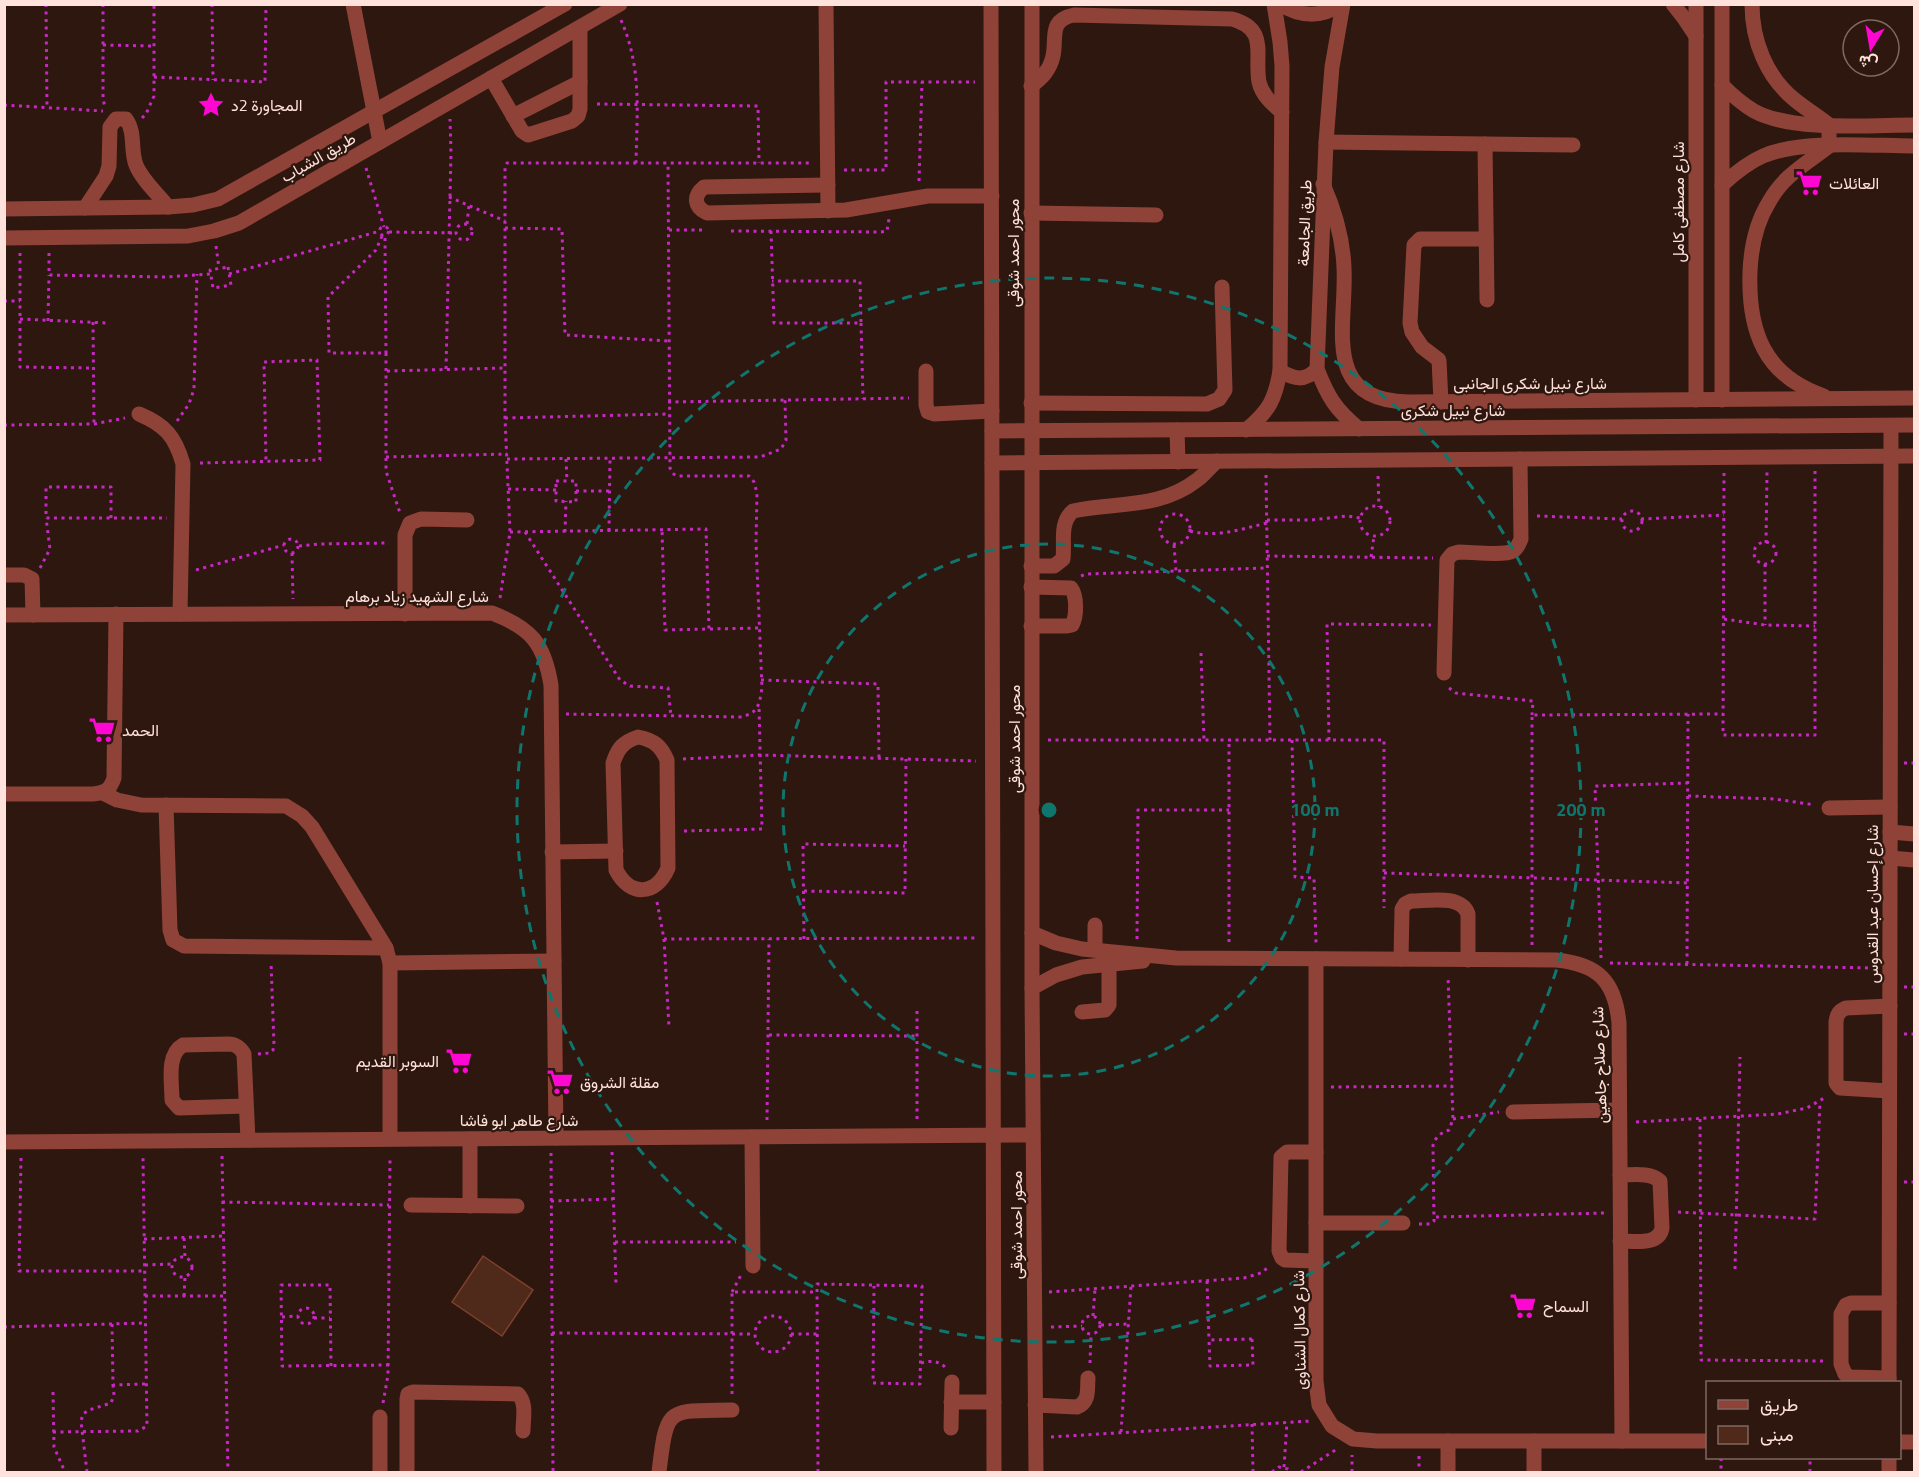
<svg xmlns="http://www.w3.org/2000/svg" width="1919" height="1477" font-family="'Titillium Web',Vazirmatn,sans-serif">
<style>
.building{fill:#4f291a;stroke:#7d412b;stroke-width:1.5}
.lines{fill:none;stroke-linecap:round;stroke-linejoin:round}
.path{stroke:#c728c4;stroke-width:3;stroke-dasharray:3 4.5;stroke-linecap:butt}
.minor{stroke:#8f4237;stroke-width:15}
.ring{fill:none;stroke:#0f766e;stroke-width:3;stroke-dasharray:10 8}
.labels{text-anchor:middle;dominant-baseline:central;stroke-width:4.5;stroke-linejoin:round;paint-order:stroke}
.poi-label{font-size:16px;fill:#ffe2db;stroke:#2d170f;text-anchor:start}
.street-label{font-size:16px;fill:#ffe2db;stroke:#2d170f}
.centre{fill:#0f766e;stroke:#2d170f;stroke-width:3}
.ring-label{font-size:18px;text-anchor:middle;font-weight:bold;fill:#0f766e;stroke:#2d170f;stroke-width:4.5;stroke-linejoin:round;paint-order:stroke}
</style>
<rect width="100%" height="100%" fill="#2d170f"/>
<polygon class="building" points="483,1256 533,1290 502,1336 452,1302"/>
<g class="lines">
<g class="path">
<polyline points="46,4 47,108"/>
<polyline points="103,4 103,98 105,108"/>
<polyline points="212,4 213,80"/>
<path d="M621 20C642 68 637 112 636 163"/>
<polyline points="103,45 154,46"/>
<polyline points="154,77 265,82 266,4"/>
<polyline points="597,104 758,106 759,163"/>
<polyline points="4,105 103,111"/>
<polyline points="142,118 146,114 154,96 154,4"/>
<polyline points="366,168 384,227"/>
<polyline points="844,170 886,170 886,82 975,82"/>
<polyline points="919,181 922,82"/>
<polyline points="449,197 505,221"/>
<circle cx="464" cy="232" r="8"/>
<polyline points="467,224 469,205"/>
<circle cx="384" cy="231" r="4.5"/>
<polyline points="505,228 562,229 565,335 669,341"/>
<polyline points="669,230 704,230"/>
<polyline points="731,231 881,232 887,231 889,219"/>
<polyline points="771,231 774,323 861,323 860,281 772,281"/>
<polyline points="389,232 455,233"/>
<polyline points="382,236 376,250 328,297 329,353 386,353 385,236"/>
<polyline points="216,246 219,268"/>
<polyline points="20,253 20,367 93,368"/>
<polyline points="49,253 49,275 167,277 211,274"/>
<polygon points="228,267 231,285 213,288 210,270"/>
<polyline points="229,274 380,231"/>
<polyline points="4,301 20,301"/>
<polyline points="20,319 107,323"/>
<polyline points="48,321 49,275"/>
<polyline points="93,322 94,424"/>
<polyline points="861,323 863,399"/>
<polyline points="386,353 386,471 400,513"/>
<polyline points="446,369 451,153 450,119"/>
<polyline points="387,371 505,368"/>
<polyline points="668,402 909,398"/>
<polyline points="505,418 668,414"/>
<polyline points="177,421 189,404 194,389 197,274"/>
<polyline points="4,425 94,424 125,418"/>
<polyline points="386,457 507,454"/>
<polyline points="507,459 760,457 781,449 786,440 785,400"/>
<polyline points="566,459 567,481"/>
<polyline points="200,463 320,460 317,360 264,362 266,462"/>
<polyline points="1724,473 1723,735 1815,735 1815,471"/>
<polyline points="1266,475 1270,740"/>
<polyline points="1378,476 1379,507"/>
<polygon points="556,481 576,481 576,502 556,501"/>
<polyline points="508,489 556,490"/>
<polyline points="576,491 609,491"/>
<circle cx="1375" cy="521" r="15"/>
<circle cx="1632" cy="521" r="10"/>
<circle cx="1175" cy="529" r="15"/>
<polyline points="1537,516 1622,519"/>
<polyline points="111,518 111,487 46,487 46,518 167,518"/>
<polyline points="1641,519 1724,515"/>
<polyline points="1267,520 1311,520 1347,516 1360,518"/>
<polyline points="609,531 610,459"/>
<path d="M1190 531C1217 538 1241 529 1267 523"/>
<polyline points="510,532 706,529 709,629 665,630 662,530"/>
<polyline points="525,532 620,680 630,686 668,688 671,716"/>
<polyline points="565,532 566,501"/>
<circle cx="291" cy="546" r="7"/>
<circle cx="1765" cy="553" r="11"/>
<polyline points="1766,543 1767,472"/>
<polyline points="1174,545 1176,571"/>
<polyline points="299,546 319,544 389,543"/>
<polyline points="292,553 293,599"/>
<polyline points="1267,556 1433,558"/>
<polyline points="1371,557 1374,536"/>
<polyline points="1765,564 1765,625"/>
<polyline points="40,568 50,549 46,518"/>
<polyline points="196,570 284,545"/>
<polyline points="1081,576 1086,574 1267,568"/>
<polyline points="500,598 510,532 505,418 505,168 507,163 811,163"/>
<polyline points="1724,619 1765,625 1815,626"/>
<polyline points="710,629 759,628"/>
<polyline points="1201,653 1204,740"/>
<polyline points="761,680 878,684 879,759"/>
<polyline points="1449,688 1456,693 1533,701 1532,715"/>
<path d="M566 714 740 717C759 713 759 705 762 688L756 543 757 493 754 482 749 476H677L672 473 670 468 668 163"/>
<polyline points="1048,740 1384,740 1384,908"/>
<polyline points="1292,740 1295,877 1314,878 1316,943"/>
<polyline points="1329,740 1327,624 1431,625"/>
<polyline points="683,759 760,755 976,761"/>
<polyline points="1904,763 1914,763"/>
<polyline points="1688,796 1775,799 1815,805"/>
<polyline points="684,831 762,829 759,706"/>
<polyline points="1384,873 1688,883"/>
<polyline points="804,891 905,893 906,759"/>
<polyline points="657,902 664,939 977,938"/>
<polyline points="664,939 669,1027"/>
<polyline points="804,939 803,844 905,846"/>
<polyline points="1137,939 1138,810 1229,810"/>
<polyline points="1229,942 1229,740"/>
<polyline points="1532,945 1532,715 1723,714"/>
<polyline points="1601,958 1595,786 1688,783"/>
<polyline points="1610,963 1873,968"/>
<polyline points="1687,964 1688,714"/>
<polyline points="1904,987 1914,987"/>
<polyline points="1904,1034 1914,1034"/>
<polyline points="769,1035 917,1036"/>
<polyline points="258,1054 270,1053 273,1050 274,1045 271,962"/>
<polyline points="1331,1087 1452,1086"/>
<polyline points="917,1119 917,1008"/>
<polyline points="1453,1119 1499,1112"/>
<polyline points="1700,1119 1701,1360 1826,1361"/>
<polyline points="767,1120 769,939"/>
<polyline points="1636,1122 1778,1114 1807,1108 1826,1097"/>
<polyline points="612,1152 616,1285"/>
<polyline points="551,1153 553,1472"/>
<polyline points="222,1156 228,1472"/>
<polyline points="21,1158 19,1271 145,1271"/>
<polyline points="1904,1182 1914,1182"/>
<polyline points="551,1201 613,1199"/>
<polyline points="222,1202 389,1205"/>
<polyline points="1678,1212 1815,1219 1820,1102"/>
<polyline points="1436,1217 1606,1213"/>
<path d="M1419 1224H1430L1434 1221 1433 1145C1436 1136 1441 1133 1449 1130L1453 1119 1448 976"/>
<polyline points="184,1238 185,1257"/>
<polyline points="144,1239 223,1236"/>
<polyline points="615,1242 736,1242"/>
<circle cx="182" cy="1267" r="10"/>
<polyline points="145,1265 172,1264"/>
<polyline points="1735,1269 1740,1057"/>
<polyline points="1207,1281 1209,1340"/>
<polyline points="732,1292 741,1275"/>
<polyline points="1049,1292 1244,1278 1261,1273 1270,1266"/>
<polyline points="145,1296 224,1296"/>
<polyline points="184,1296 185,1277"/>
<circle cx="306" cy="1316" r="8"/>
<circle cx="773" cy="1334" r="18"/>
<polyline points="1093,1316 1095,1289"/>
<circle cx="1091" cy="1325" r="9"/>
<polyline points="282,1317 298,1316"/>
<polyline points="314,1318 330,1318"/>
<polyline points="112,1324 113,1385 146,1384"/>
<polyline points="1101,1325 1128,1324"/>
<polyline points="4,1327 145,1323"/>
<polyline points="1051,1327 1082,1326"/>
<polyline points="552,1333 754,1334"/>
<polyline points="791,1334 818,1334"/>
<polygon points="1252,1339 1253,1365 1210,1366 1209,1340"/>
<path d="M921 1363C931 1360 939 1361 946 1368"/>
<polyline points="1090,1363 1091,1334"/>
<polyline points="331,1366 330,1285 281,1285 282,1366 389,1365"/>
<polyline points="53,1392 54,1447 65,1472"/>
<polyline points="732,1394 732,1292 817,1292"/>
<polyline points="383,1403 388,1375 390,1156"/>
<polyline points="1252,1424 1253,1472"/>
<polyline points="53,1432 138,1431 147,1426 143,1158"/>
<polyline points="1121,1432 1131,1286"/>
<polyline points="1051,1437 1311,1421"/>
<polyline points="1419,1456 1419,1472"/>
<polyline points="1721,1458 1721,1472"/>
<polyline points="1284,1467 1287,1422"/>
<polyline points="87,1472 81,1421 83,1414 89,1410 111,1403 114,1395 113,1385"/>
<polyline points="818,1472 817,1284 922,1286 920,1384 873,1383 874,1286"/>
<polyline points="1272,1472 1279,1467 1288,1469 1291,1472"/>
<polyline points="1301,1472 1337,1449"/>
<polyline points="1352,1472 1352,1455"/>
<polyline points="1810,1472 1810,1458"/>
</g>
<g class="minor">
<polyline points="353,4 380,142"/>
<polyline points="826,4 828,211"/>
<polyline points="991,4 994,1472"/>
<polyline points="1032,4 1032,988 1036,1472"/>
<path d="M1280 4C1300 17 1321 18 1341 4"/>
<path d="M1343 4 1332 67 1326 142 1317 369C1328 397 1335 409 1359 429"/>
<polyline points="1673,4 1684,18 1696,36"/>
<polyline points="1696,4 1696,400"/>
<path d="M1752 4C1752 40 1766 77 1795 100 1806 109 1818 116 1829 125V146C1806 164 1784 175 1769 202 1756 223 1751 248 1750 272 1748 331 1764 376 1824 396"/>
<polyline points="491,78 522,131 528,135 572,121 578,116 580,109 580,28"/>
<path d="M1722 85C1732 95 1742 104 1754 111 1792 132 1871 125 1914 125"/>
<path d="M1031 86C1042 78 1050 70 1053 56 1057 38 1048 20 1074 15L1232 19C1269 29 1254 54 1259 82 1262 95 1272 104 1282 112"/>
<polyline points="513,116 580,82"/>
<polyline points="1326,142 1573,145"/>
<polyline points="1485,144 1487,300"/>
<path d="M1323 184C1335 211 1343 239 1344 268 1347 326 1320 400 1408 402L1914 398"/>
<path d="M828 185 704 187C693 196 694 207 707 213L846 210 928 196H992"/>
<path d="M1722 185C1735 173 1747 163 1763 156 1802 139 1871 146 1914 146"/>
<path d="M85 208 106 176 109 166 110 127 116 119H126C136 133 130 150 136 165 142 180 158 194 168 207"/>
<polyline points="4,209 168,207 193,205 218,199 565,4"/>
<polyline points="1031,213 1156,215"/>
<polyline points="4,238 188,236 214,231 239,223 620,4"/>
<polyline points="926,371 926,405 928,412 934,414 992,411"/>
<path d="M1280 371C1294 379 1305 382 1317 369"/>
<polyline points="1722,400 1722,4"/>
<polyline points="1441,402 1439,360 1422,347 1412,332 1410,323 1414,245 1420,239 1486,239"/>
<polyline points="1031,403 1207,404 1219,399 1225,390 1222,287"/>
<path d="M139 414C165 425 175 436 183 464L180 614"/>
<polyline points="1177,430 1178,462"/>
<path d="M1246 430C1269 411 1275 400 1280 371L1282 66 1280 42 1274 4"/>
<polyline points="992,431 1914,425"/>
<polyline points="992,463 1914,456"/>
<path d="M1031 566H1054L1063 559C1065 542 1059 523 1073 511 1116 502 1160 509 1197 480 1204 475 1210 467 1217 461"/>
<polyline points="4,575 24,575 32,579 33,615"/>
<path d="M1031 587 1071 588C1077 596 1077 616 1072 625L1067 626H1031"/>
<polyline points="405,614 405,535 410,523 421,519 467,520"/>
<path d="M4 615 492 613C531 628 544 643 551 685L556 1138"/>
<path d="M1444 673 1447 560 1452 554 1459 552C1472 552 1503 556 1513 551 1518 548 1519 543 1521 539L1520 459"/>
<path d="M638 737C654 740 661 746 667 760L668 868C656 896 630 897 616 870L613 763C618 748 623 742 638 737Z"/>
<polyline points="103,793 117,800 141,805 286,806 302,816 312,827 386,948 390,963 390,1139"/>
<path d="M4 794H93C105 793 110 790 114 778L116 614"/>
<polyline points="166,805 170,930 173,940 184,946 386,948"/>
<polyline points="1829,808 1890,807"/>
<polyline points="1890,832 1914,834"/>
<polyline points="552,852 616,851"/>
<polyline points="1890,858 1914,860"/>
<polyline points="1095,925 1095,950"/>
<path d="M1032 933 1056 943 1082 949 1176 958 1556 960C1598 964 1615 981 1619 1023L1622 1441"/>
<polyline points="1316,959 1316,1381 1319,1405 1332,1426 1353,1439 1377,1441 1708,1441"/>
<path d="M1401 959 1402 909 1405 904 1411 901C1428 901 1461 894 1468 914V960"/>
<polyline points="390,963 554,961"/>
<polyline points="1032,988 1056,975 1082,967 1143,961"/>
<polyline points="1082,1012 1105,1010 1109,1005 1109,964"/>
<path d="M1889 1091 1840 1088 1836 1083V1022C1837 1014 1839 1011 1846 1008L1890 1006"/>
<path d="M246 1106 179 1108 172 1100C172 1082 166 1055 183 1045L228 1044C236 1044 240 1047 244 1054L248 1140"/>
<polyline points="1513,1112 1619,1110"/>
<polyline points="752,1137 753,1266"/>
<polyline points="470,1139 470,1206"/>
<polyline points="4,1142 1033,1135"/>
<path d="M1620 1175C1633 1175 1650 1172 1660 1181L1662 1228C1659 1246 1634 1241 1620 1241"/>
<polyline points="411,1205 517,1206"/>
<polyline points="1316,1223 1403,1223"/>
<polyline points="1316,1261 1285,1260 1282,1258 1279,1251 1281,1157 1287,1152 1316,1152"/>
<polyline points="1889,1378 1850,1377 1845,1374 1841,1364 1841,1314 1846,1305 1851,1303 1889,1303"/>
<polyline points="1889,1382 1891,426"/>
<polyline points="951,1402 994,1402"/>
<path d="M1035 1405 1077 1407C1090 1402 1087 1389 1088 1378"/>
<polyline points="951,1428 952,1382"/>
<polyline points="1448,1441 1448,1472"/>
<polyline points="1900,1442 1914,1442"/>
<polyline points="380,1472 380,1417"/>
<path d="M407 1472V1399L408 1394 413 1392 518 1394C527 1403 523 1419 523 1431"/>
<path d="M659 1472C667 1405 667 1411 732 1410"/>
<polyline points="1534,1472 1534,1441"/>
<polyline points="1889,1472 1889,1458"/>
</g>
</g>
<g class="ring">
<circle cx="1049" cy="810" r="266"/>
<circle cx="1049" cy="810" r="532"/>
</g>
<defs>
<g id="sight-bare" transform="scale(2.07)"><path d="M0-6L1.8-2.2L6-1.7L2.9 1.2L3.7 5.4L0 3.3L-3.7 5.4L-2.9 1.2L-6-1.7L-1.8-2.2Z" fill="#ff07d3" stroke="#2d170f" stroke-width="2.5" paint-order="stroke"/></g>
<g id="supermarket-bare" transform="scale(2.07)"><path d="M-6-5.5h2.5l.6 2H6L4.5 2H-2.5L-4.4-4H-6ZM-1.5 3.2a1.3 1.3 0 1 0 .1 0ZM3 3.2a1.3 1.3 0 1 0 .1 0Z" fill="#ff07d3" stroke="#2d170f" stroke-width="2.5" paint-order="stroke"/></g>
</defs>
<g fill-rule="evenodd">
<use href="#sight-bare" x="211" y="105"/>
<use href="#supermarket-bare" x="1809" y="183"/>
<use href="#supermarket-bare" x="102" y="730"/>
<use href="#supermarket-bare" x="459" y="1061"/>
<use href="#supermarket-bare" x="560" y="1082"/>
<use href="#supermarket-bare" x="1523" y="1306"/>
</g>
<g class="labels">
<g class="poi-label">
<text x="231" y="105">المجاورة 2د</text>
<text x="1829" y="183">العائلات</text>
<text x="122" y="730">الحمد</text>
<text x="439" y="1061" text-anchor="end">السوبر القديم</text>
<text x="580" y="1082">مقلة الشروق</text>
<text x="1543" y="1306">السماح</text>
</g>
<g class="street-label">
<text transform="translate(318 157) rotate(-30)">طريق الشباب</text>
<text transform="translate(1678 202) rotate(-90)">شارع مصطفى كامل</text>
<text transform="translate(1304 223) rotate(-88)">طريق الجامعة</text>
<text transform="translate(1013 253) rotate(-90)">محور احمد شوقى</text>
<text x="1530" y="383">شارع نبيل شكرى الجانبى</text>
<text x="1453" y="410">شارع نبيل شكرى</text>
<text x="417" y="596">شارع الشهيد زياد برهام</text>
<text transform="translate(1014 739) rotate(-90)">محور احمد شوقى</text>
<text transform="translate(1872 904) rotate(-90)">شارع إحسان عبد القدوس</text>
<text transform="translate(1599 1065) rotate(-92)">شارع صلاح جاهين</text>
<text x="519" y="1120">شارع طاهر ابو فاشا</text>
<text transform="translate(1016 1225) rotate(-90)">محور احمد شوقى</text>
<text transform="translate(1299 1330) rotate(-91)">شارع كمال الشناوى</text>
</g>
</g>
<circle cx="1049" cy="810" r="9" class="centre"/>
<g class="ring-label">
<text x="1315" y="816">100 m</text>
<text x="1581" y="816">200 m</text>
</g>
<rect width="1919" height="1477" fill="none" stroke="#ffe2db" stroke-width="12"/>
<rect x="1706" y="1381" width="195" height="78" fill="#2d170f" stroke="#816861" stroke-width="1.5"/>
<rect x="1718" y="1400" width="30" height="9" fill="#8f4237" stroke="#816861" stroke-width="1.5"/>
<text x="1760" y="1411" font-size="18" fill="#ffe2db">طريق</text>
<rect x="1718" y="1426" width="30" height="18" fill="#4f291a" stroke="#816861" stroke-width="1.5"/>
<text x="1760" y="1441" font-size="18" fill="#ffe2db">مبنى</text>
<g transform="translate(1871 48) rotate(191)"><circle r="28" fill="#2d170f" stroke="#816861" stroke-width="1.5"/>
<path d="M0-4.5L10 22L0 15L-10 22Z" fill="#ff07d3"/>
<text y="-9" font-size="16" font-weight="bold" text-anchor="middle" fill="#ffe2db">ش</text>
</g>
</svg>
